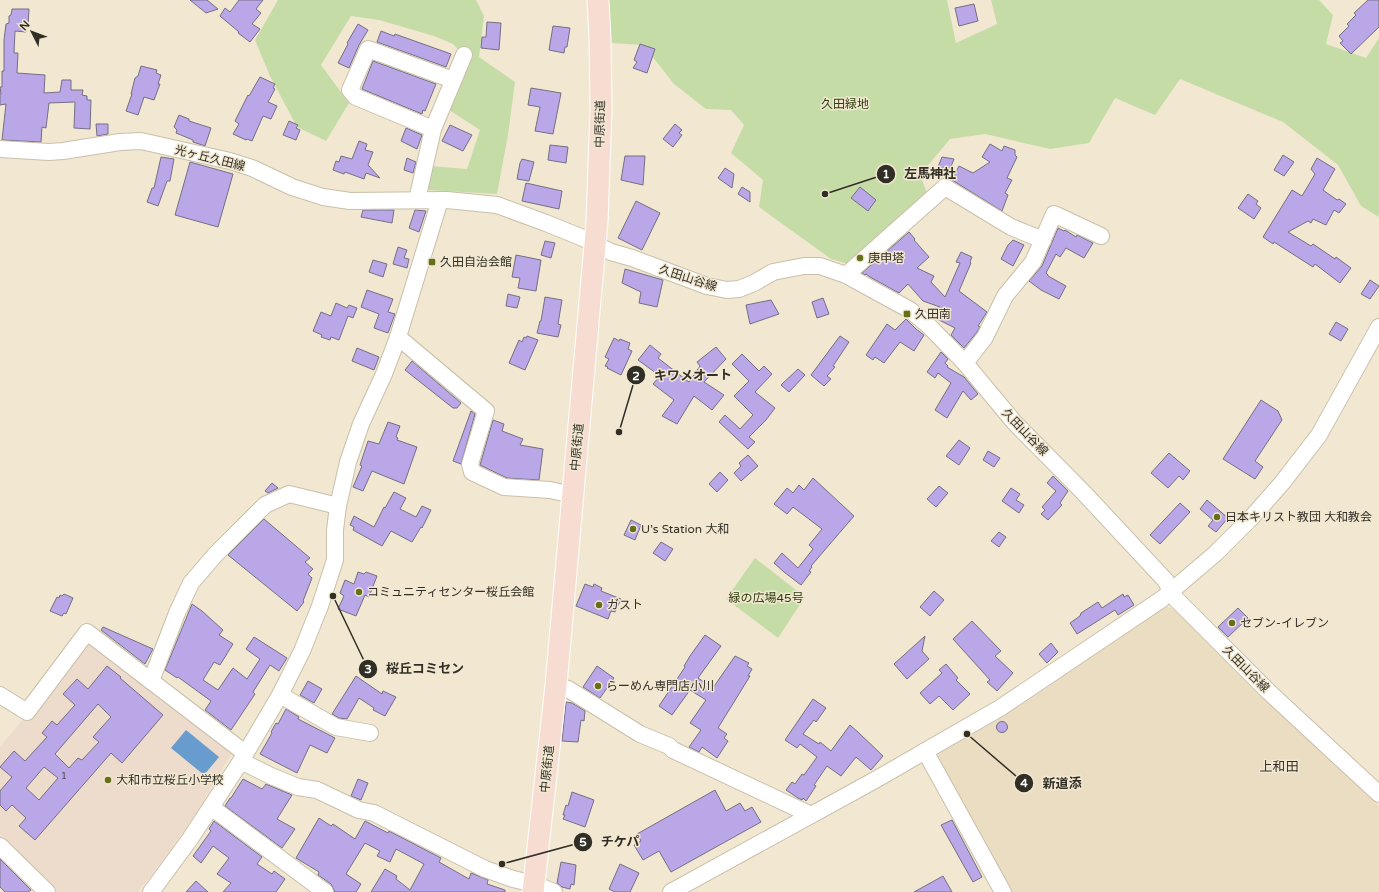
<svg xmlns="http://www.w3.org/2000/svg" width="1379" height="892" font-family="'Varela Round','Noto Sans JP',sans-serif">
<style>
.built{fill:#ebddc1}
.education{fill:#eddccb}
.green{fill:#c6dca7}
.water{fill:#689bce}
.building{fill:#baa7e8;stroke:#746f83;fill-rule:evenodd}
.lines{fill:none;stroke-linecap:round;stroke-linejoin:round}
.minor-casing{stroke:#c9bfaa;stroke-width:18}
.major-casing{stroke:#fff;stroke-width:23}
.minor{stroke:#fff;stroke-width:16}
.major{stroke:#f7ddd1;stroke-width:21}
.poi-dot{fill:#64701a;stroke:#f2e8d2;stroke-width:1.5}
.labels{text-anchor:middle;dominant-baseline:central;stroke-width:3;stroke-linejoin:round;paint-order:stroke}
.number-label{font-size:10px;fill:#534c56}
.park-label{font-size:12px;fill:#2d3d0c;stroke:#f2e8d2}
.street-label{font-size:12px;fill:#312e25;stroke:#f2e8d2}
.poi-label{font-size:12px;fill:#312e25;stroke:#f2e8d2;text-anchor:start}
.neighbourhood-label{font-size:13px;fill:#312e25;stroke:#f2e8d2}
.leader{fill:none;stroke:#312e25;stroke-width:1.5}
.callout-dot{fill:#312e25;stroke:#f2e8d2;stroke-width:1.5}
.mark-label{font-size:12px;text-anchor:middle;font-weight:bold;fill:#fff}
.callout-label{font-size:13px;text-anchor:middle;font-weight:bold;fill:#312e25;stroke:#f2e8d2;stroke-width:3;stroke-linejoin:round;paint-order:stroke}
</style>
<rect width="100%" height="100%" fill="#f2e8d2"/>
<polygon class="built" points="1165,607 1172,608 1379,806 1379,892 1012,892 937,759 940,751 983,728"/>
<polygon class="education" points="87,634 234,749 198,810 172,848 138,892 54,892 0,840 0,747 29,712"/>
<g class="green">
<polygon points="278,0 476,0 484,16 479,57 515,82 508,135 497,194 427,190 431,166 467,169 480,130 449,110 470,62 453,44 434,36 379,20 351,16 321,65 349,103 326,141 297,127 270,76 255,40"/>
<polygon points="606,0 947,0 956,43 997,24 991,0 1319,0 1333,15 1326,44 1366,58 1379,38 1379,217 1361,206 1338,165 1283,122 1180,79 1155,115 1115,98 1089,143 1050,149 985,134 950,139 920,175 927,193 848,264 831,259 759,207 763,180 731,153 744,125 731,110 706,109 674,84 643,45 610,43"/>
<polygon points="755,558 805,597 778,638 726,599"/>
</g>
<polygon class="water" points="186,730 219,757 204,775 171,748"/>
<g class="building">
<polygon points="190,0 207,0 218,9 206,13"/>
<polygon points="239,0 263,0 256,9 261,13 252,24 260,29 250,42 238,33 239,32 220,16 225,8 230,12"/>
<polygon points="1368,0 1379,0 1379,27 1351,54 1340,43 1343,41 1339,36 1349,26 1347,24 1356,15 1354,13"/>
<polygon points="974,4 978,21 959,26 955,8"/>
<polygon points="12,9 29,9 28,27 26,28 26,32 15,31 14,53 18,53 17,73 45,75 44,93 60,92 62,80 71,80 71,90 83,90 82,95 87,96 87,100 91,100 90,129 74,128 75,102 49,103 46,128 42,127 41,142 2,140 6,104 0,105 0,94 1,94 0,87 2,87 2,71 4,71 4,40 6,24 9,23 9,16 11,15"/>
<polygon points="487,22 501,23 499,50 481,48 482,37 486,37"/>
<polygon points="358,24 368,30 359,45 349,68 338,63 348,44 347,43"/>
<polygon points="553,26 570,28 567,47 565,47 564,53 549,50"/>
<polygon points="381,31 394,36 395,34 451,54 446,67 377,42"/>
<polygon points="640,44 655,49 647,73 633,68 637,62 634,60"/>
<polygon points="373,61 436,84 425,111 423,110 422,114 362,89"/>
<polygon points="141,66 157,70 156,73 161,75 158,84 160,84 154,100 144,97 138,115 126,111 132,94 131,94 135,78 138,76"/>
<polygon points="260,77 275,84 273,88 275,89 268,102 277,106 271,119 263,116 252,141 247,139 246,140 233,134 239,124 235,121 248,95 249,96"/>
<polygon points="531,88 561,93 553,134 535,131 540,107 528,105"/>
<polygon points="179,115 189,119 189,121 211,128 205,146 193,142 193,140 176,133 177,130 174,127"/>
<polygon points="289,121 298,125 296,128 300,130 296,140 283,135"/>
<polygon points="96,124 108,124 108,134 97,136"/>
<polygon points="675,124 682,130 679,133 682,135 673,147 663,139"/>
<polygon points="450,125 472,135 463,151 442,141"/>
<polygon points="406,128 422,135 417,149 401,141"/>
<polygon points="359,141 367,144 365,150 373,152 368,165 380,178 366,173 364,179 345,172 344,174 333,170 336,161 339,162 341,156 352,159"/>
<polygon points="990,144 1002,151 1004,146 1015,150 1015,155 1017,157 1007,178 1012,180 1005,193 1008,195 1002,211 952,180 959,166 973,173 990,162 982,157"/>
<polygon points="550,145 568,147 566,163 548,160"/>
<polygon points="1283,155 1294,162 1284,176 1274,170"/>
<polygon points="625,156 645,156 643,185 621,180"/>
<polygon points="161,157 174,159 170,181 167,181 158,206 147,202 152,188 154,188"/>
<polygon points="942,157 954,159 950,169 938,167"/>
<polygon points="407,158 416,162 413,173 404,170"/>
<polygon points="1317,158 1335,169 1323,190 1337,200 1339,199 1346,204 1339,213 1334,210 1326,225 1313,219 1311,223 1308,221 1288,232 1311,246 1313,244 1335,259 1336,257 1351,268 1340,283 1315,264 1313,267 1274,242 1273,244 1263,237 1292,190 1302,196 1315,174 1311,169"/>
<polygon points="522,159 534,162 529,181 517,179 520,163"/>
<polygon points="190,162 233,174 218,227 175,215"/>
<polygon points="725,168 734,174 732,188 718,178"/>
<polygon points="526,183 562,191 559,209 522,201"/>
<polygon points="742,187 750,192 750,202 738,194"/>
<polygon points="860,187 876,200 868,211 851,198"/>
<polygon points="1248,194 1258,201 1256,204 1261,208 1254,219 1238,208"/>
<polygon points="636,201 660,213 642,250 618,238"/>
<polygon points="363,210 394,210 392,223 361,217"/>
<polygon points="415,210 426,211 419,232 409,228"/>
<polygon points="1058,228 1064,231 1065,230 1076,237 1077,235 1093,243 1084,258 1066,248 1060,257 1056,254 1046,273 1048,275 1048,276 1066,286 1059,299 1041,290 1029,281 1042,266"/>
<polygon points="909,232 915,239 914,240 929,257 917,268 934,276 931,282 945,297 960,263 956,262 961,252 972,257 970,262 971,263 959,291 987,312 978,326 980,327 977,332 964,348 951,335 955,328 937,319 936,315 940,307 923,301 908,284 899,293 870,277 866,274 865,275 862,273"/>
<polygon points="1013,240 1024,245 1013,266 1001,259 1008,245"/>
<polygon points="545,241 555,243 551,258 541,255"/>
<polygon points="398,247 407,250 404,258 409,259 407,268 393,264"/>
<polygon points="516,255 541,260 536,291 518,288 520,278 512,277"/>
<polygon points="373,260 387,264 383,277 369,272"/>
<polygon points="625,269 663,280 657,307 639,303 641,292 622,283"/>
<polygon points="1370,280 1379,286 1370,299 1361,294"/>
<polygon points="367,290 393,299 388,312 395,314 388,333 374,328 379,314 361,307"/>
<polygon points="508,294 520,297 517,308 506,306"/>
<polygon points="545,297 562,300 558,324 561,325 558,337 537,333 540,321 541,321"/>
<polygon points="823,298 829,314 817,318 812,302"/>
<polygon points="771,300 779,314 750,324 746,305"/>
<polygon points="336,303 347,308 349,305 357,308 353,318 348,316 339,340 331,337 330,340 321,337 322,335 313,331 321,312 331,316"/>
<polygon points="906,319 916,329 924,335 914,351 900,342 884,363 875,357 873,360 866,355 887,324 895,330"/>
<polygon points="1336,322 1348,329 1341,341 1329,334"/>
<polygon points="527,336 538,340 525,370 509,363 519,340 522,342 524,337 526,338"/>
<polygon points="840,336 849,342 833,366 835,367 827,376 831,379 824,386 811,375"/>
<polygon points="614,338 619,341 620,339 630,343 628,349 632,351 621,375 607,368 608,367 605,366 609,359 605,357"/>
<polygon points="650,345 661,354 658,358 689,382 700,366 697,362 716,347 726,359 704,382 724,395 712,410 694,396 677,424 662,416 674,400 653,384 660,376 638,360"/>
<polygon points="357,348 379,357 374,370 352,361"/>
<polygon points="941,352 948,359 945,363 948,366 947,367 964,377 978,394 971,400 963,391 947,418 935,410 951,383 938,373 935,378 927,372"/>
<polygon points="742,354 759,371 764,366 772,374 755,392 775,408 766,420 749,437 755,442 748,449 719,422 725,415 740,429 753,415 734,396 749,381 732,364"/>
<polygon points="412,361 461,403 457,408 453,408 405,370"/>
<polygon points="798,369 805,375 789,392 781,385"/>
<polygon points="1261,400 1278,411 1282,420 1255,461 1263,467 1255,479 1223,459"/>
<polygon points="471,411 475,414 461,464 453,461"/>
<polygon points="493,420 504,424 502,431 523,439 520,445 543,449 539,480 507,478 480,465"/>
<polygon points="388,422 400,426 396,437 398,438 397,440 417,447 404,484 372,471 363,491 353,487 362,466 360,465 368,441 379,444"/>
<polygon points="959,440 970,448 959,465 946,456"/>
<polygon points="988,451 1000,458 994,467 983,460"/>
<polygon points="1169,453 1190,471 1183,480 1179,476 1168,488 1151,473"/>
<polygon points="748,455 758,466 741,481 734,473 741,466 739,463"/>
<polygon points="720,472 728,480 717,492 709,484"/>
<polygon points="1053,476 1068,491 1060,503 1062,505 1048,520 1041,514 1045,510 1042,507 1056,491 1047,483"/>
<polygon points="813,478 854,516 811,566 812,567 809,571 811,572 801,585 784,572 774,563 782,553 798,568 813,549 809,545 822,529 793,507 787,514 774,504 787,488 793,493 799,485 804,490"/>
<polygon points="272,483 278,488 268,493 265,491"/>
<polygon points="939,486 948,493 936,507 927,499"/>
<polygon points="1011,488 1020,494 1016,500 1024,505 1019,513 1002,501"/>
<polygon points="394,492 406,498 400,509 416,517 422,506 431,510 422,528 421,527 412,542 391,531 382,546 353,530 354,527 350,525 354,516 374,527 384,507 385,508"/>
<polygon points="1207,500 1228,518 1216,532 1208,526 1213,520 1200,509"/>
<polygon points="1180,503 1190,512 1160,544 1150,535"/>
<polygon points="264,519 310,558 305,562 313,569 308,574 312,578 303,601 304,602 297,611 228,555"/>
<polygon points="631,520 641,525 635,540 624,535"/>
<polygon points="999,532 1006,537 999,547 991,541"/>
<polygon points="661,542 673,549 665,561 653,553"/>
<polygon points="358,572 364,574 366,572 377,576 369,597 365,595 356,616 338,609 344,596 340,593 345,580 354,584"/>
<polygon points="585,584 593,587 594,584 602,588 601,591 621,599 615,612 611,611 608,619 576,606"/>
<polygon points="934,591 944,600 930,616 920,607"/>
<polygon points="64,594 73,598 66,614 64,613 62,616 50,611 57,597 59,598 60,595 62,596"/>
<polygon points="1123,594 1124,597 1128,595 1134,605 1118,615 1115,610 1077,634 1070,623 1080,616 1081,613 1098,602 1102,608"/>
<polygon points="192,604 202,611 223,630 219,635 233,644 220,665 214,662 203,680 218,690 233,668 247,679 260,659 246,649 254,637 287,658 279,671 270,665 253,692 255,694 231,730 205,710 211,701 178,677 177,678 165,670"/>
<polygon points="1238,608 1248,618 1228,637 1218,627"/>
<polygon points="972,621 1001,651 995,656 1013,673 997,691 987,682 990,680 953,639"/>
<polygon points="103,627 153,649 145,664 101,630"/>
<polygon points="705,635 721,646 698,678 713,688 735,656 749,663 747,666 752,669 748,676 750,676 718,728 727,734 724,738 728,741 717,758 702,747 699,752 689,747 701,730 690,723 706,700 690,690 672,715 659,706 685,667 684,666 690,656"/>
<polygon points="925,636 922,651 929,659 907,679 894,664"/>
<polygon points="1051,643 1058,652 1047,663 1039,654"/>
<polygon points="946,664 958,678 956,680 970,694 953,710 939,696 930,704 920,693 942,673 939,670"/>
<path d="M107 666 121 677 120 678 163 715 122 763 111 753 35 840 19 826 26 818 12 805 6 811 0 805V791L12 777 0 767 14 751 25 761 47 737 42 733 52 721 57 725 75 705 63 694 77 679 88 689ZM98 704 111 717 93 737 99 742 82 760 78 758 69 768 55 754ZM44 767 58 778 39 800 26 788Z"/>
<polygon points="597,666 614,678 600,698 583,687"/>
<polygon points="356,676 382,694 383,691 396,697 385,716 373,710 374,708 359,698 347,719 339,718 332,714"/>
<polygon points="308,681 322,689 314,703 300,695"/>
<polygon points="813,699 826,708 816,722 814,720 803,734 819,744 820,742 831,751 850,725 859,733 883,756 871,770 856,757 841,776 827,766 814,785 816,786 806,801 803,798 802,800 798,798 786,790 792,782 795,784 802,774 804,775 817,757 800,744 797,748 785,740"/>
<polygon points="566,702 572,703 585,711 584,721 581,720 578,742 562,741"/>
<polygon points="286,709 299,717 298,719 335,738 327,753 310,745 297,773 260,754 272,733 271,732 276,723 278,724"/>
<circle cx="1002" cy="727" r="5.5"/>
<polygon points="243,779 262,789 266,784 292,795 277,819 295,829 282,848 225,806 230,798 231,798"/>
<polygon points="358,779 368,783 361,800 351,796"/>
<polygon points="715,790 726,811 740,803 745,811 752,807 761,822 671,872 659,851 643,860 634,845 641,841 637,834"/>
<polygon points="572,792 594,800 585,827 563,819 565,815 563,815 566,805 568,806"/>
<polygon points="319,818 331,826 333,824 355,839 365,821 388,833 389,831 441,858 439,862 469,879 471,873 476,875 488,880 487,884 505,890 505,892 371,892 385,869 397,876 396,879 410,890 424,864 396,849 390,862 377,856 380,851 365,843 346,874 361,884 356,892 335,892 331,884 318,875 319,872 296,858"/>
<polygon points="952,820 982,877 973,882 941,825"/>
<polygon points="214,821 262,857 257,864 272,874 274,871 285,879 276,892 223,892 231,883 217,874 229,858 213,846 201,863 193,856 211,831 209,829"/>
<polygon points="0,859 31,890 28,892 5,892 0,887"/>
<polygon points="561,862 576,865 574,885 571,884 570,889 562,887 557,883"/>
<polygon points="620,864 639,873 630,892 615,892 609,889"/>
<polygon points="943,876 952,892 914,892"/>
<polygon points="196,881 208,892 186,892"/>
</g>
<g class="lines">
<g class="minor-casing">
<g id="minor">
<polyline points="433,129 356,97 350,90 368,49 453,80"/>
<polyline points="0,149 49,152 63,151 120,142 141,141 230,161 252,168 292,187 323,197 350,201 447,200 497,205 546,223 583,238 611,252 632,258 707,286 727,290 739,289 754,283 773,272 804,266 820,266 846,275 910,310 927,324 965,363 1014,422 1084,493 1166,581 1171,592 1176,599 1269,692 1379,794"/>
<polyline points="417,200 433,129 464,55"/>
<polyline points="846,275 945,187 1011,227 1043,240"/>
<polyline points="398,337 486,411 470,464 472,472 504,487 550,490 573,495"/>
<polyline points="965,363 985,337 1005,296 1033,262 1054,214 1101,236"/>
<polyline points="151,681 177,613 191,583 215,555 265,505 289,494 338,506"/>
<polyline points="556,685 568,689 640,734 669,746 673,750 811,815"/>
<polyline points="0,695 27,712 87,632 245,753"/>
<polyline points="280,695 336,727 370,733"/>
<polyline points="925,751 1003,892"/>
<polyline points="241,761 271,776 298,787 317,790 359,810 374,813 485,869 513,879 534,884 554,892"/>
<polyline points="211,807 325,892"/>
<polyline points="0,846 47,892"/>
<polyline points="151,892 190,839 241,761 280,695 302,651 320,606 335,560 335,530 338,506 348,462 361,424 384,374 398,337 440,200"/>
<polyline points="671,892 875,780 1000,708 1162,599 1216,553 1252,517 1282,483 1319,435 1379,327"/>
</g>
</g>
<g class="major-casing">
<polyline id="major" points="533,892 556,685 597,222 601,109 600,38 598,0"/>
</g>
<use href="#minor" class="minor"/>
<use href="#major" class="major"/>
</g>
<g class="poi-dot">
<circle cx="860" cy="258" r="4"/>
<rect x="428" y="258" width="8" height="8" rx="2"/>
<rect x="903" y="310" width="8" height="8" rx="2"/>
<circle cx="1217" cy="517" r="4"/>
<circle cx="633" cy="529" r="4"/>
<circle cx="359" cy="592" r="4"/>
<circle cx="599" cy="605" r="4"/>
<circle cx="1232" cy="623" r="4"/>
<circle cx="598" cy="686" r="4"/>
<circle cx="108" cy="780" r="4"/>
</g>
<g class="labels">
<g class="number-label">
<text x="64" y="776">1</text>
</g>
<g class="park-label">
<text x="845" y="104">久田緑地</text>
<text x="766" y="598">緑の広場45号</text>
</g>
<g class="street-label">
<text transform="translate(600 124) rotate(-89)">中原街道</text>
<text transform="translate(210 158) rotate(14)">光ヶ丘久田線</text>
<text transform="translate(688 278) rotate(18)">久田山谷線</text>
<text transform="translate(1025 432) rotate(46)">久田山谷線</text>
<text transform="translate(577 447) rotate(-85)">中原街道</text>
<text transform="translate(1246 669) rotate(45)">久田山谷線</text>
<text transform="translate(547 769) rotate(-84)">中原街道</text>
</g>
<g class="poi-label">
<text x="868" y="258">庚申塔</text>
<text x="440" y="262">久田自治会館</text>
<text x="915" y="314">久田南</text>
<text x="1225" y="517">日本キリスト教団 大和教会</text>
<text x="641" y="529">U’s Station 大和</text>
<text x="367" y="592">コミュニティセンター桜丘会館</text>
<text x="607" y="605">ガスト</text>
<text x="1240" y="623">セブン-イレブン</text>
<text x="606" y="686">らーめん専門店小川</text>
<text x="116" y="780">大和市立桜丘小学校</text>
</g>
<g class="neighbourhood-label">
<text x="1279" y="767">上和田</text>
</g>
</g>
<path class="leader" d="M825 194L886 174M619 432L636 375M333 596L368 669M967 734L1024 783M502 864L583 842"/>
<g class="callout-dot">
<circle cx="825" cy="194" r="4"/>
<circle cx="619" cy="432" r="4"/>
<circle cx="333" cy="596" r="4"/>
<circle cx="967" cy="734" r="4"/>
<circle cx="502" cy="864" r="4"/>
<circle cx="886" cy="174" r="10"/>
<circle cx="636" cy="375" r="10"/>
<circle cx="368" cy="669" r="10"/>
<circle cx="1024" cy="783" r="10"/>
<circle cx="583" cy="842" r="10"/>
</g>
<g class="mark-label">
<text x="886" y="178">1</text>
<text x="636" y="380">2</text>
<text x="368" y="673">3</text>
<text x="1024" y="787">4</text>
<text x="583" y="846">5</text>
</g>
<g class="callout-label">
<text x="930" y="178">左馬神社</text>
<text x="693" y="380">キワメオート</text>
<text x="425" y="673">桜丘コミセン</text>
<text x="1062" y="788">新道添</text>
<text x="620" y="846">チケパ</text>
</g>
<g transform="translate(32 32) rotate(312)" stroke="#f2e8d2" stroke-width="3" paint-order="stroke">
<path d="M0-3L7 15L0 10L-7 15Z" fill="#312e25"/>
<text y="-6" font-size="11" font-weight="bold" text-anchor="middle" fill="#312e25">N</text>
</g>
</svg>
